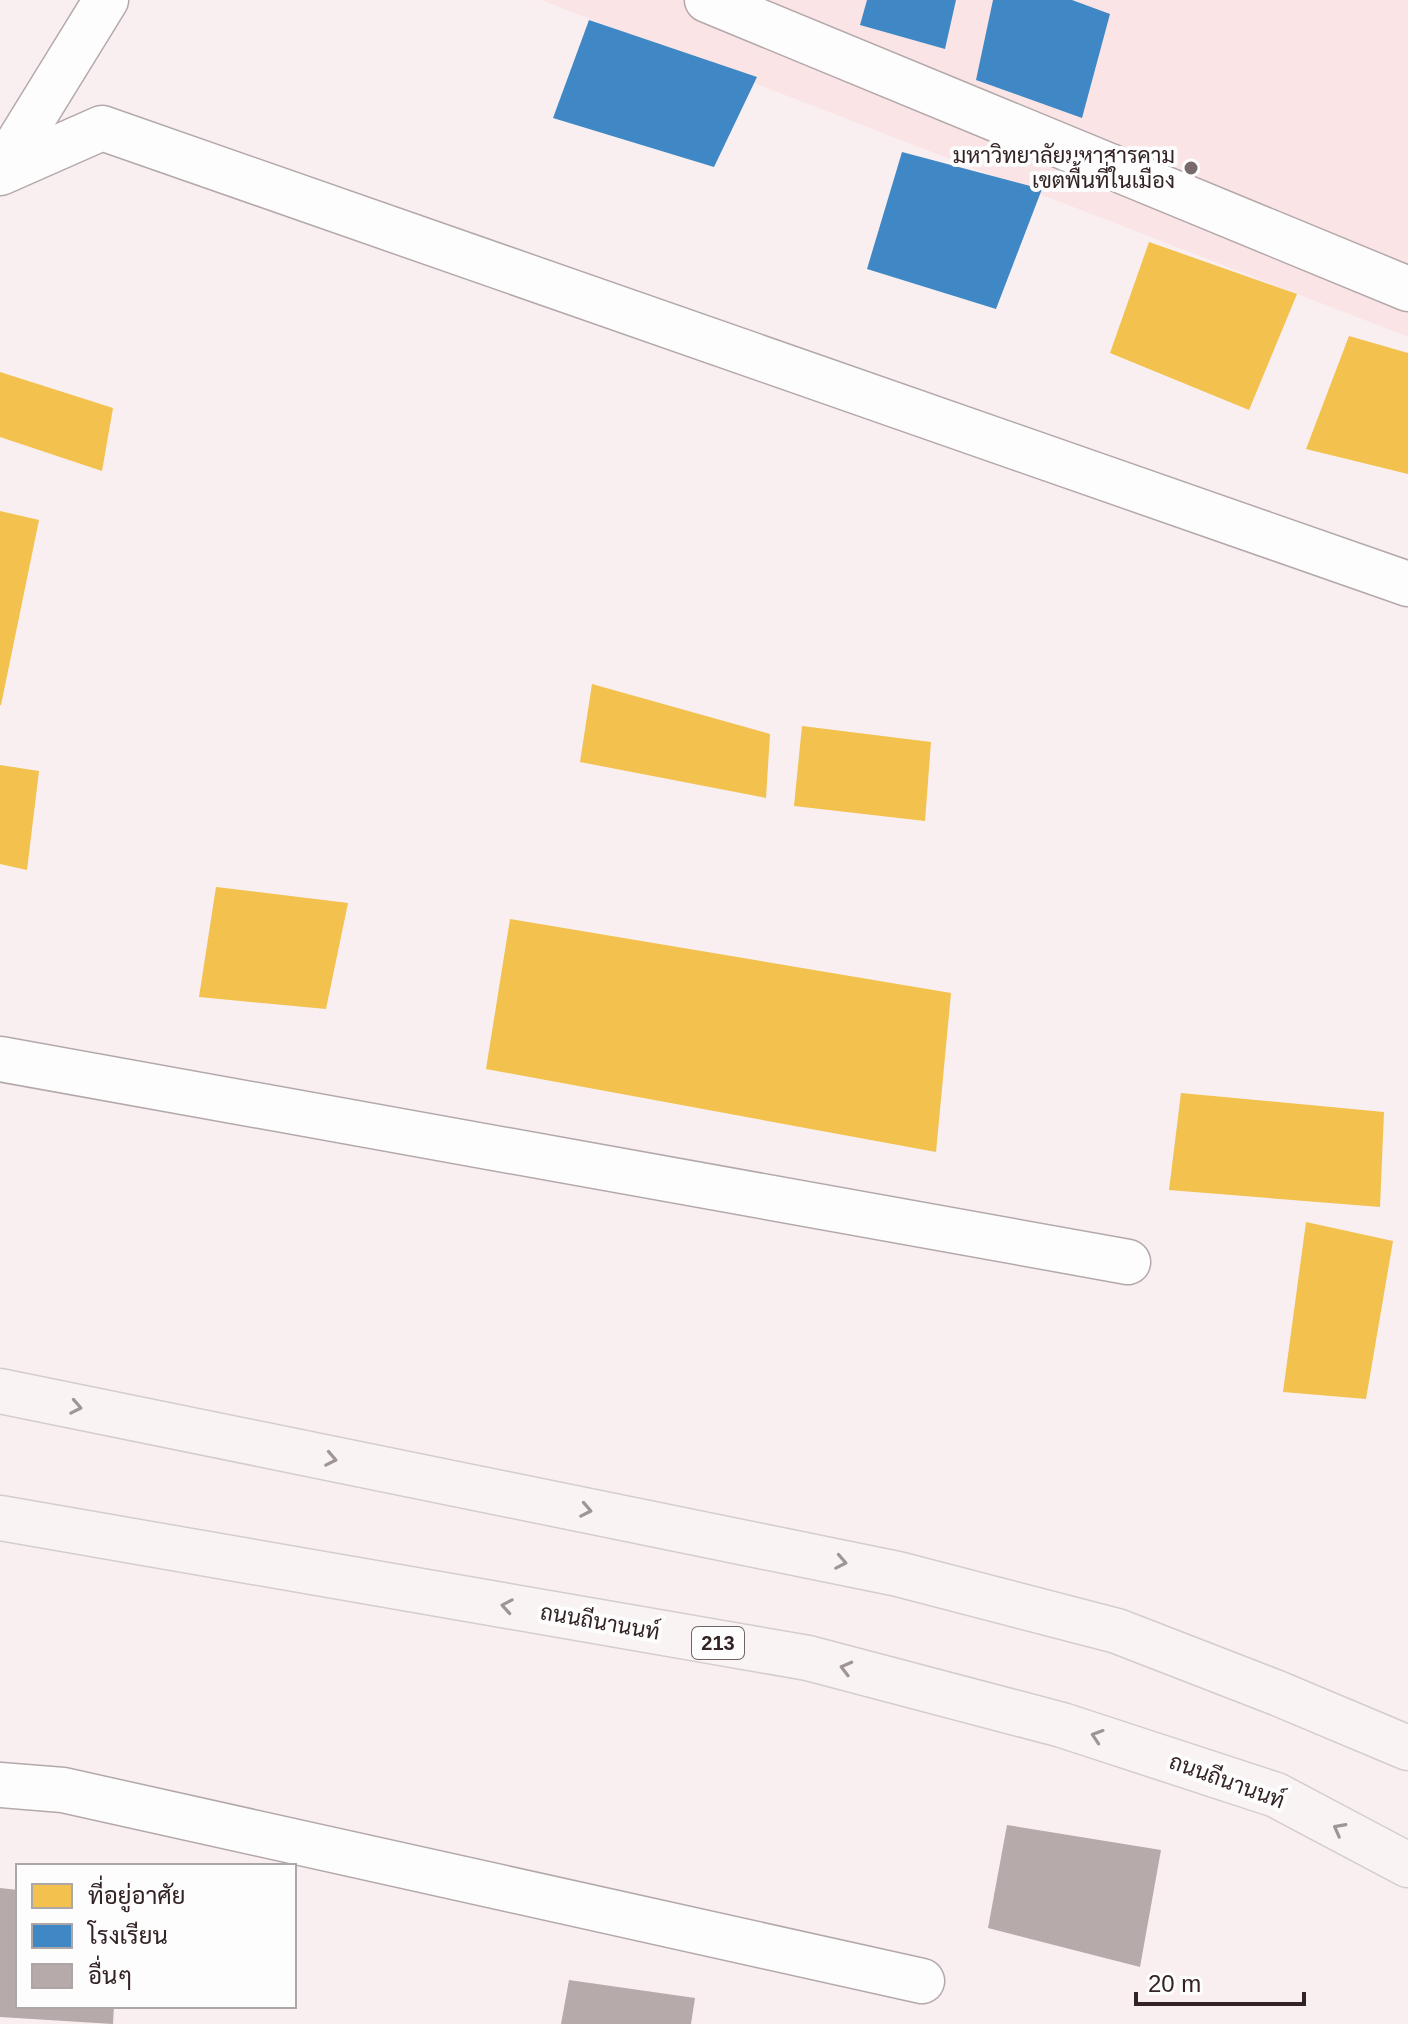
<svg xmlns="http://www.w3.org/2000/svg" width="1408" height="2024" font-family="Arial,Sarabun,sans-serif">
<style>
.built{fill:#fae4e6}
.homes{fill:#f2c14e}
.schools{fill:#3f88c5}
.building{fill:#b6aaab}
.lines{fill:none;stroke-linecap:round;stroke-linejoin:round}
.minor-casing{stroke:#b4a9aa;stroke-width:47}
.major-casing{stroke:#d4cdce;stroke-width:47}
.minor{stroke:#fefdfd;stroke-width:44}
.major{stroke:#f9f3f3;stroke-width:44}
.oneway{stroke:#a09596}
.poi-dot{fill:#786a6b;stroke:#fdfdfd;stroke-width:3}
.labels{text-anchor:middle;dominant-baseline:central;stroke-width:8;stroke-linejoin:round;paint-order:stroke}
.shield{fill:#fdfdfd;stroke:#706465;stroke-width:2}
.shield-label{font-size:20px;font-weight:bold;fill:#332324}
.poi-label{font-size:22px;fill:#332324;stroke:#fdfdfd;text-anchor:end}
.street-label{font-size:22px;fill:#332324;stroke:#fdfdfd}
</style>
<rect width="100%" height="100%" fill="#f9eff0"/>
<polygon class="built" points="541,0 1408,0 1408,337"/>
<g class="homes">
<polygon points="1149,242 1297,294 1249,410 1110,353"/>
<polygon points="1349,336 1408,353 1408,474 1306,449"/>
<polygon points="0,372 113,408 102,471 0,437"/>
<polygon points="0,511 39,520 1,705 0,705"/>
<polygon points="592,684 770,734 766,798 580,762"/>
<polygon points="802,726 931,742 925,821 794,806"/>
<polygon points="0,765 39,771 27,870 0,864"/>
<polygon points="216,887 348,903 326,1009 199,997"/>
<polygon points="510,919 951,993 936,1152 486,1069"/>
<polygon points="1181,1093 1384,1112 1380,1207 1169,1190"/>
<polygon points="1306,1222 1393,1241 1366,1399 1283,1392"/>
</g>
<g class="schools">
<polygon points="867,0 956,0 945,49 860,25"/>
<polygon points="993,0 1072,0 1110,14 1082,118 976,80"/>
<polygon points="589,20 757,77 714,167 553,118"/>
<polygon points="902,152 1042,189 996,309 867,269"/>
</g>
<g class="building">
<polygon points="1007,1825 1161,1850 1140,1967 988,1928"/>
<polygon points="0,1888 18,1890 18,2006 114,2006 113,2024 0,2017"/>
<polygon points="569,1980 695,1998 691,2024 561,2024"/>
</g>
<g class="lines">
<g class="minor-casing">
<g id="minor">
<polyline points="707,0 1408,289"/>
<polyline points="0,172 106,0"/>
<polyline points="0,173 102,128 1408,584"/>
<polyline points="0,1059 1128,1262"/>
<polyline points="0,1785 63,1790 922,1981"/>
</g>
</g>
<g class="major-casing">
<g id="major">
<polyline points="0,1391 898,1574 1117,1631 1277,1693 1408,1748"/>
<polyline points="0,1518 808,1658 1062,1725 1276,1795 1408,1865"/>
</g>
</g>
<use href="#minor" class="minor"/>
<use href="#major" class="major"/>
</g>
<defs><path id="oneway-chevron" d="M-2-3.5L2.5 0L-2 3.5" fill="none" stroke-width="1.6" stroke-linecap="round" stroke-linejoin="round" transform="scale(2)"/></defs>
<g class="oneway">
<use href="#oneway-chevron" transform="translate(76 1407) rotate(11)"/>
<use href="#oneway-chevron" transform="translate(331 1459) rotate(11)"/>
<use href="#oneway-chevron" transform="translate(586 1510) rotate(11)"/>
<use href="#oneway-chevron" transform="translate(841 1562) rotate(11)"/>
<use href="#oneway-chevron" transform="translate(507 1606) rotate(-170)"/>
<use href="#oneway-chevron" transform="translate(846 1668) rotate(-165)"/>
<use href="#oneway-chevron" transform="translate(1097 1736) rotate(-162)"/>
<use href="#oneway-chevron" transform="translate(1339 1829) rotate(-152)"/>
</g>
<circle class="poi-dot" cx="1191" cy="168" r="8"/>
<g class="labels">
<rect class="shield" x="692" y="1627" width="52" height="32" rx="6"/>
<g class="shield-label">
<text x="718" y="1643">213</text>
</g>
<g class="poi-label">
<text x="1175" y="155">มหาวิทยาลัยมหาสารคาม<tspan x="1175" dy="25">เขตพื้นที่ในเมือง</tspan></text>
</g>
<g class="street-label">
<text transform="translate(600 1622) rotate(10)">ถนนถีนานนท์</text>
<text transform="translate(1227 1781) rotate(20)">ถนนถีนานนท์</text>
</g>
</g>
<rect x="16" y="1864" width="280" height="144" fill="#fdfdfd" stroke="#aca6a6" stroke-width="2"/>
<rect x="32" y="1884" width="40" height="24" fill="#f2c14e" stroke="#aca6a6" stroke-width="2"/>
<text x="88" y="1904" font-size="24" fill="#332324">ที่อยู่อาศัย</text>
<rect x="32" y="1924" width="40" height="24" fill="#3f88c5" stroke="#aca6a6" stroke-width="2"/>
<text x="88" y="1944" font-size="24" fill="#332324">โรงเรียน</text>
<rect x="32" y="1964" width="40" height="24" fill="#b6aaab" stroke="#aca6a6" stroke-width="2"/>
<text x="88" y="1984" font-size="24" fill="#332324">อื่นๆ</text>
<path d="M1136 1992v12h168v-12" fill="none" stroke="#332324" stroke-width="4"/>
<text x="1148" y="1992" font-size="24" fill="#332324" stroke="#fdfdfd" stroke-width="6" paint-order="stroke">20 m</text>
</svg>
